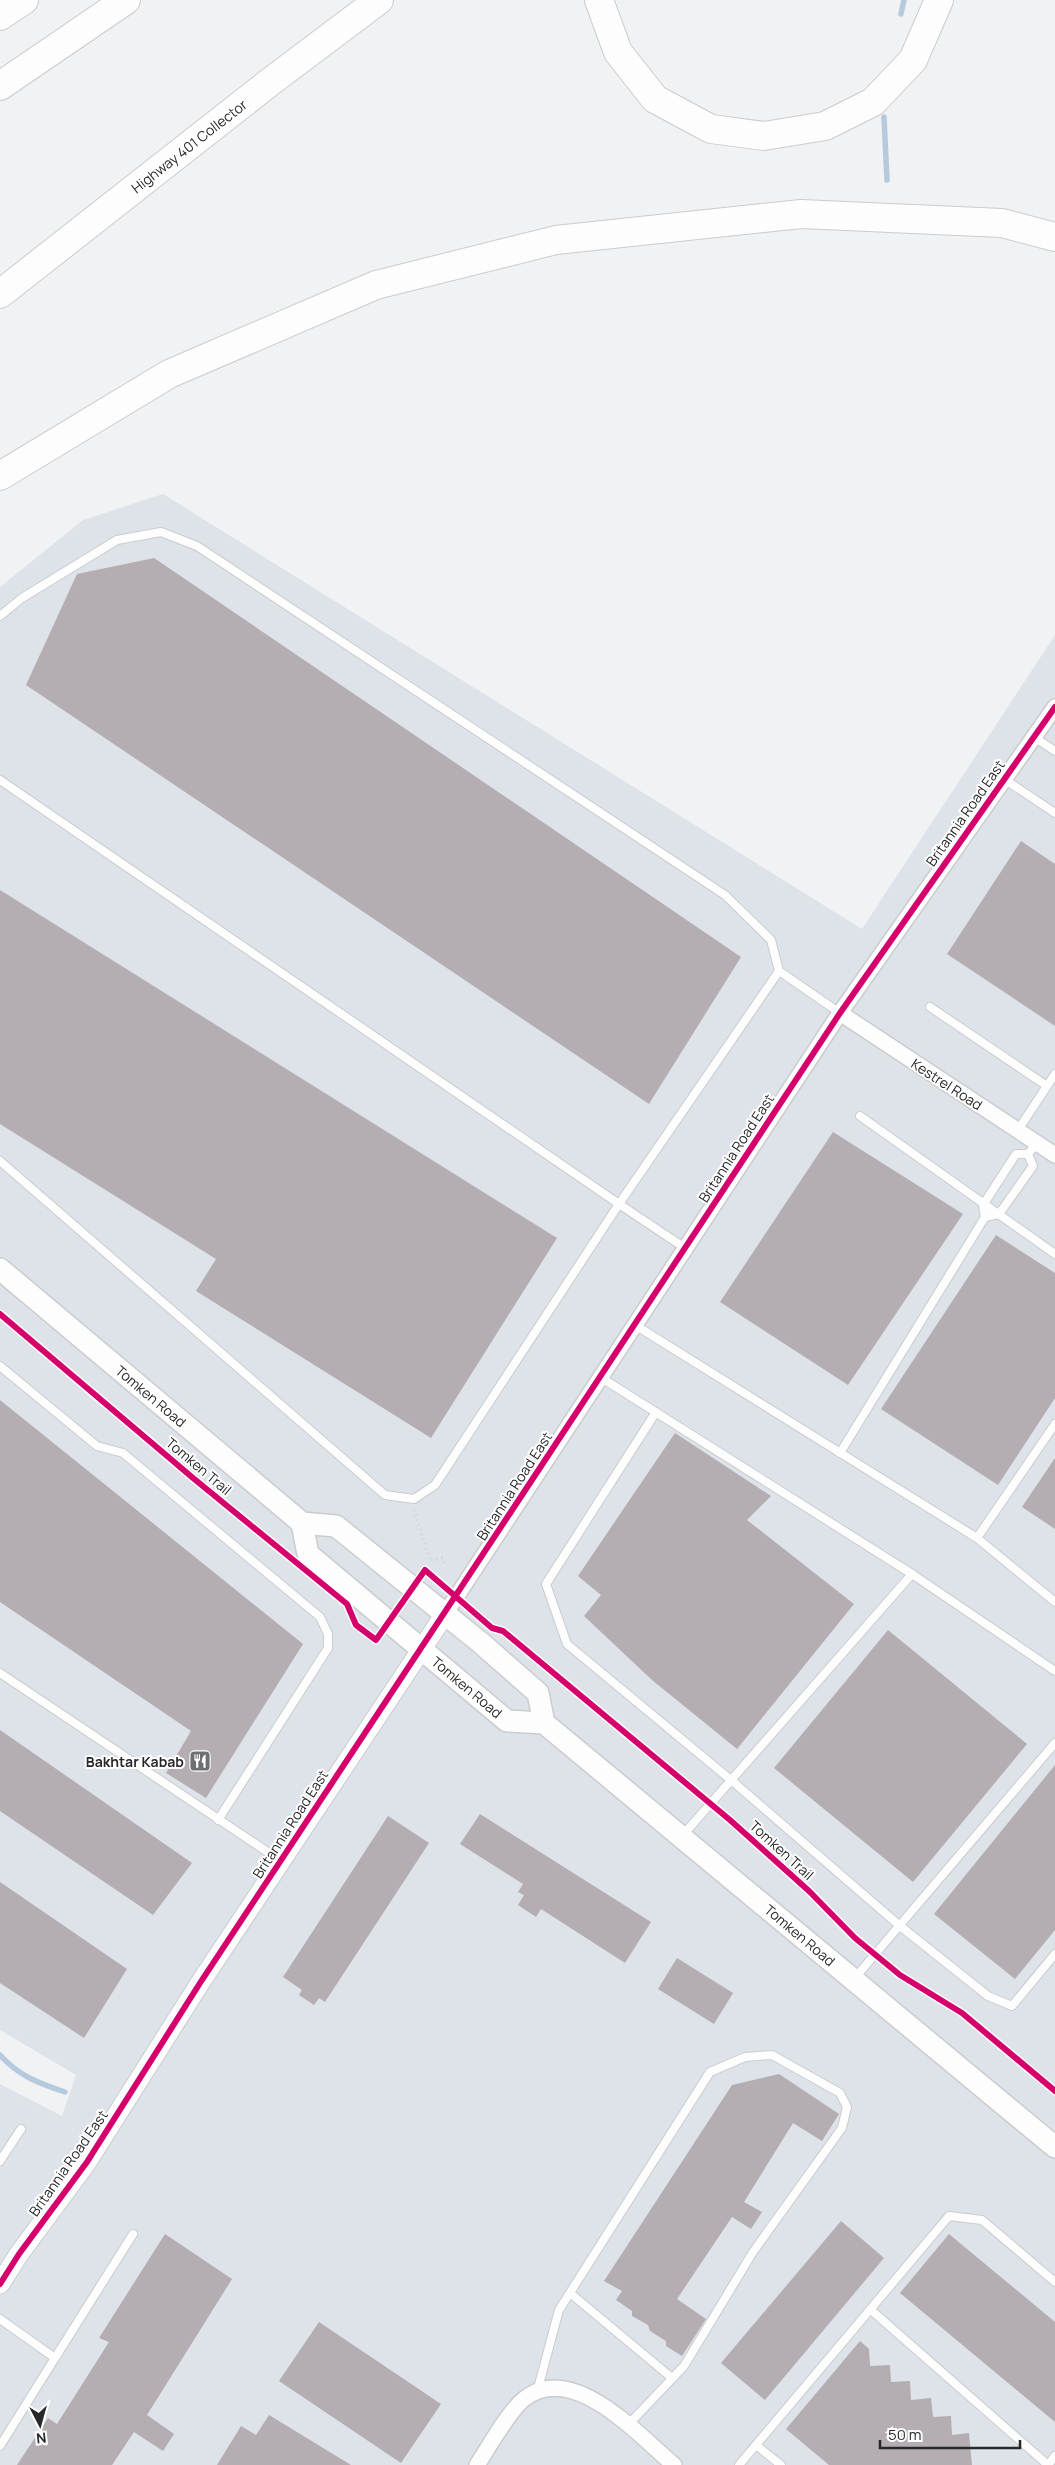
<svg xmlns="http://www.w3.org/2000/svg" width="1055" height="2465" font-family="Manrope,sans-serif">
<style>
.built{fill:#dee3e9}
.lines{fill:none;stroke-linecap:round;stroke-linejoin:round}
.stream{stroke:#b5cbdd;stroke-width:5.5}
.building{fill:#b4adb1}
.service-casing{stroke:#cacccd;stroke-width:10}
.minor-casing{stroke:#cacccd;stroke-width:18}
.tertiary-casing{stroke:#cacccd;stroke-width:21}
.secondary-casing{stroke:#cacccd;stroke-width:24}
.motorway-casing{stroke:#cacccd;stroke-width:30}
.path{stroke:#d0d1d2;stroke-width:3;stroke-dasharray:1 4;stroke-linecap:butt}
.service{stroke:#fdfdfd;stroke-width:8}
.minor{stroke:#fdfdfd;stroke-width:15}
.tertiary{stroke:#fdfdfd;stroke-width:19}
.secondary{stroke:#fdfdfd;stroke-width:21}
.motorway{stroke:#fdfdfd;stroke-width:28}
.cycleway-casing{stroke:#fff;stroke-width:9}
.cycleway{stroke:#d6006c;stroke-width:6}
.labels{text-anchor:middle;dominant-baseline:central;stroke-width:4;stroke-linejoin:round;paint-order:stroke}
.street-label{font-size:14px;fill:#262829;stroke:#fff}
.poi-label{font-size:14px;font-weight:bold;fill:#262829;stroke:#fff;text-anchor:end}
</style>
<rect width="100%" height="100%" fill="#f0f2f4"/>
<polygon class="built" points="163,494 862,929 1055,635 1055,2465 0,2465 0,2084 62,2116 76,2075 0,2030 0,587 83,520"/>
<g class="lines">
<g class="stream">
<polyline points="901,14 904,0"/>
<polyline points="884,117 887,180"/>
<path d="M0 2055C19 2076 38 2083 65 2092"/>
</g>
</g>
<g class="building">
<polygon points="154,558 741,957 649,1104 26,685 77,574"/>
<polygon points="1021,841 1055,864 1055,1026 947,954"/>
<polygon points="0,890 557,1238 431,1438 196,1291 216,1259 0,1124"/>
<polygon points="833,1132 963,1214 848,1385 720,1302"/>
<polygon points="996,1235 1055,1273 1055,1398 998,1485 881,1409"/>
<polygon points="0,1400 303,1644 206,1798 166,1773 191,1731 0,1602"/>
<polygon points="675,1433 771,1496 747,1520 854,1604 737,1749 652,1680 584,1616 601,1595 578,1576"/>
<polygon points="1055,1458 1055,1529 1022,1507"/>
<polygon points="888,1630 1027,1744 913,1882 774,1768"/>
<polygon points="0,1730 192,1863 153,1915 0,1811"/>
<polygon points="1055,1765 1055,1930 1015,1979 934,1914"/>
<polygon points="480,1814 651,1922 625,1963 541,1909 536,1917 518,1905 524,1895 518,1892 523,1884 460,1844"/>
<polygon points="388,1816 429,1843 325,2002 319,1998 314,2005 299,1995 302,1990 283,1977"/>
<polygon points="0,1882 127,1969 84,2038 0,1983"/>
<polygon points="677,1958 733,1993 714,2024 658,1989"/>
<polygon points="779,2074 839,2114 822,2141 793,2123 744,2202 762,2212 751,2229 732,2217 677,2299 706,2319 682,2356 666,2346 666,2341 650,2331 648,2325 632,2316 632,2311 616,2300 622,2291 604,2281 732,2085"/>
<polygon points="841,2221 884,2258 765,2400 721,2363"/>
<polygon points="165,2234 232,2279 147,2415 174,2434 163,2451 134,2432 112,2465 17,2465 48,2418 57,2424 109,2342 99,2338"/>
<polygon points="949,2234 1055,2322 1055,2422 900,2293"/>
<polygon points="319,2322 441,2404 401,2463 279,2381"/>
<polygon points="860,2341 869,2349 870,2366 890,2365 891,2382 910,2381 911,2400 931,2398 933,2417 951,2416 952,2435 969,2433 972,2465 829,2465 786,2429"/>
<polygon points="269,2415 351,2465 217,2465 241,2426 256,2435"/>
</g>
<g class="lines">
<g class="service-casing">
<g id="service">
<polyline points="0,616 22,598 117,540 161,532 197,546 725,895 771,940 779,971 840,1013"/>
<polyline points="1034,737 1055,751"/>
<polyline points="1004,779 1055,813"/>
<polyline points="0,780 619,1204 779,971"/>
<polyline points="930,1007 1047,1086"/>
<polyline points="860,1116 1055,1254"/>
<polyline points="1018,1130 1055,1074"/>
<polyline points="1028,1154 1033,1166 999,1214 985,1217 983,1205 1016,1154 1028,1154 1037,1143"/>
<polyline points="0,1161 385,1495 414,1499 435,1485 619,1204 685,1248"/>
<polyline points="635,1325 977,1538 1055,1602"/>
<polyline points="0,1366 97,1446 123,1453 320,1617 328,1634 328,1648 218,1820"/>
<polyline points="600,1377 912,1574 1055,1671"/>
<polyline points="656,1412 546,1584 567,1644 731,1780 900,1926 988,1996 1012,2006 1055,1954"/>
<polyline points="840,1453 985,1217"/>
<polyline points="977,1538 1055,1424"/>
<polyline points="0,1673 281,1861"/>
<polyline points="683,1835 912,1574"/>
<polyline points="854,1979 1055,1743"/>
<polyline points="0,2161 21,2129"/>
<polyline points="570,2293 672,2378"/>
<polyline points="871,2310 1048,2465"/>
<polyline points="0,2319 55,2358 0,2446"/>
<polyline points="55,2358 133,2234"/>
<polyline points="537,2392 559,2310 710,2072 745,2057 772,2055 840,2093 847,2107 842,2128 753,2252 684,2366 627,2426"/>
<polyline points="756,2445 781,2465"/>
<polyline points="739,2465 949,2216 982,2220 1055,2282"/>
<polyline points="1048,2465 1055,2456"/>
</g>
</g>
<g class="minor-casing">
<g id="minor">
<polyline points="840,1013 1055,1155"/>
<polyline points="445,1614 840,1013 1055,707"/>
<path d="M477 2465C489 2447 508 2412 524 2399 573 2360 639 2436 674 2465"/>
</g>
</g>
<g class="tertiary-casing">
<polyline id="tertiary" points="0,2284 19,2254 87,2162 200,1983 445,1614"/>
</g>
<g class="secondary-casing">
<g id="secondary">
<polyline points="0,1269 302,1523 336,1526 481,1643 538,1693 544,1723"/>
<polyline points="302,1523 308,1554 507,1721 544,1723 1055,2147"/>
</g>
</g>
<g class="motorway-casing">
<g id="motorway">
<polyline points="599,0 618,52 655,99 711,129 764,136 825,126 873,102 913,60 939,0"/>
<polyline points="0,16 24,0"/>
<polyline points="0,86 126,0"/>
<polyline points="0,294 270,82 379,0"/>
<polyline points="0,476 169,374 376,285 556,240 801,214 1002,223 1055,237"/>
</g>
</g>
<polyline class="path" points="414,1510 430,1561 442,1558 444,1563"/>
<use href="#service" class="service"/>
<use href="#minor" class="minor"/>
<use href="#tertiary" class="tertiary"/>
<use href="#secondary" class="secondary"/>
<use href="#motorway" class="motorway"/>
<g class="cycleway-casing">
<g id="cycleway">
<polyline points="0,1314 193,1478 347,1604 356,1625 376,1640 425,1570 492,1628 503,1631 730,1820 809,1891 855,1938 900,1975 962,2013 1055,2091"/>
<polyline points="0,2284 19,2254 87,2162 200,1983 840,1013 1055,707"/>
</g>
</g>
<use href="#cycleway" class="cycleway"/>
</g>
<defs>
<g id="restaurant-square" transform="scale(1.125)"><rect x="-9" y="-9" width="18" height="18" rx="4" fill="#6d6f70" stroke="#fff"/><path d="M-5-6h1v4h1v-4h1v4h1v-4h1v5L-1.5 .5V6h-2V.5L-5-1ZM5-6V6H3V1.5H1.5Q1.5-4 5-6Z" fill="#fff"/></g>
</defs>
<g fill-rule="evenodd">
<use href="#restaurant-square" x="200" y="1761"/>
</g>
<g class="labels">
<g class="street-label">
<text transform="translate(189 146) rotate(-38)">Highway 401 Collector</text>
<text transform="translate(965 813) rotate(-55)">Britannia Road East</text>
<text transform="translate(947 1084) rotate(33)">Kestrel Road</text>
<text transform="translate(736 1148) rotate(-57)">Britannia Road East</text>
<text transform="translate(151 1396) rotate(40)">Tomken Road</text>
<text transform="translate(199 1466) rotate(40)">Tomken Trail</text>
<text transform="translate(514 1486) rotate(-57)">Britannia Road East</text>
<text transform="translate(467 1687) rotate(40)">Tomken Road</text>
<text transform="translate(290 1824) rotate(-57)">Britannia Road East</text>
<text transform="translate(782 1850) rotate(42)">Tomken Trail</text>
<text transform="translate(800 1935) rotate(40)">Tomken Road</text>
<text transform="translate(68 2163) rotate(-55)">Britannia Road East</text>
</g>
<g class="poi-label">
<text x="184" y="1761">Bakhtar Kabab</text>
</g>
</g>
<g transform="translate(40 2425) rotate(174)" stroke="#ffffff" stroke-width="4" paint-order="stroke">
<path d="M0-4L9 19L0 12L-9 19Z" fill="#262829"/>
<text y="-8" font-size="14" font-weight="bold" text-anchor="middle" fill="#262829">N</text>
</g>
<path d="M880 2440v8h140v-8" fill="none" stroke="#262829" stroke-width="2.5"/>
<text x="888" y="2440" font-size="15" fill="#262829" stroke="#ffffff" stroke-width="4" paint-order="stroke">50 m</text>
</svg>
